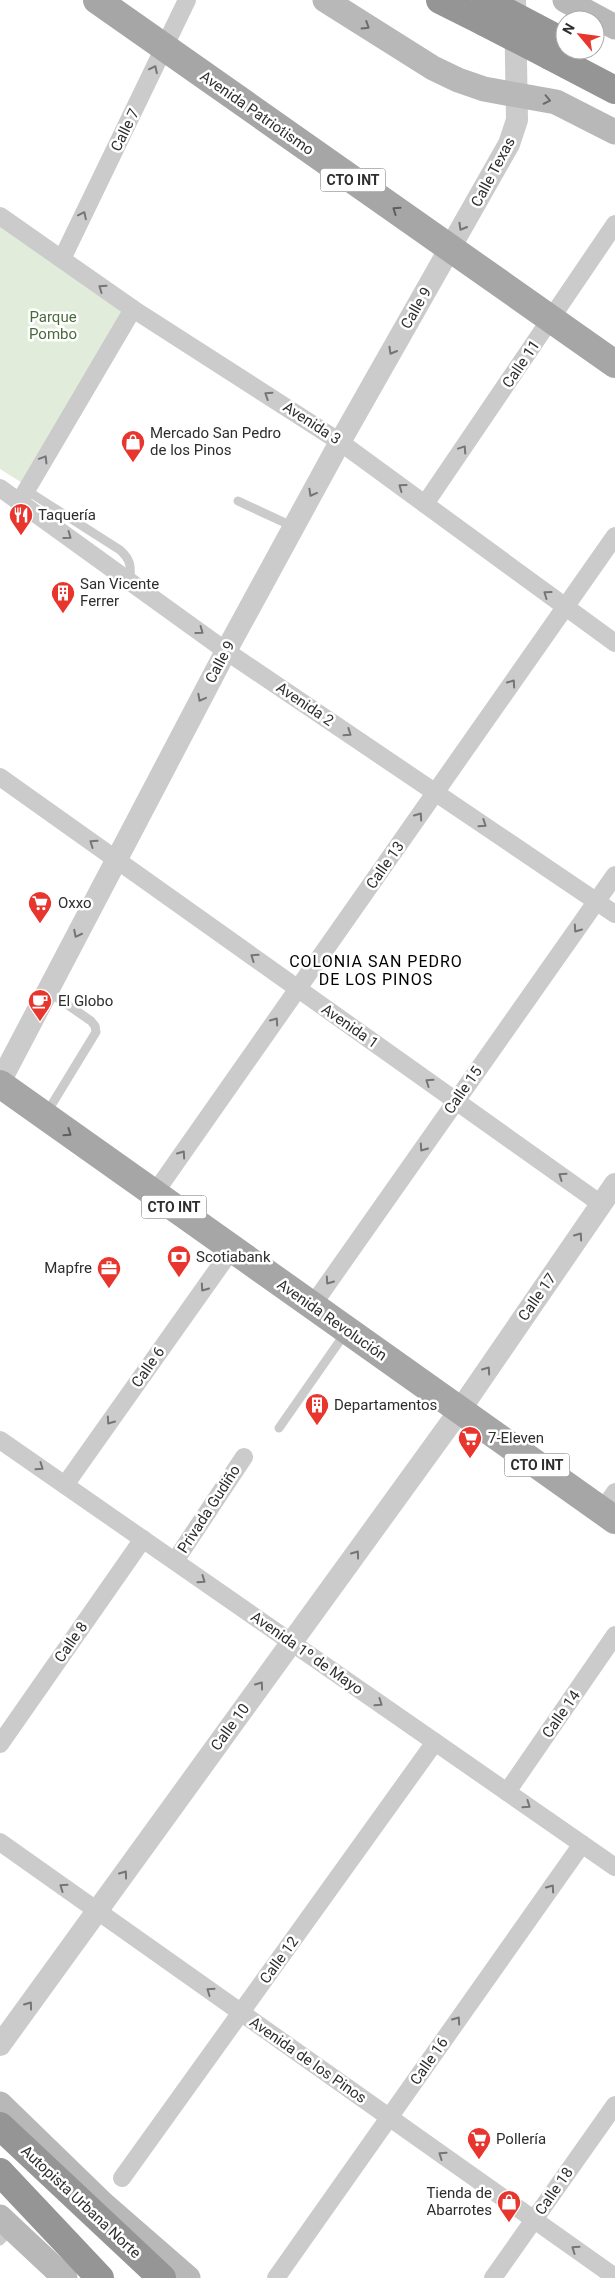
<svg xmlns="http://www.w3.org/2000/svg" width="615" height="2278" font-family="Roboto,sans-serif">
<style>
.green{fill:#e2ecdb}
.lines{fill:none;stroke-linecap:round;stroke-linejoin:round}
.service{stroke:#cbcbcb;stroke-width:9}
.minor{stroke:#cbcbcb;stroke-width:18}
.tertiary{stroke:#cbcbcb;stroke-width:22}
.secondary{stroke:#b8b8b8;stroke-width:25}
.primary{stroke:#a6a6a6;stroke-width:28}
.motorway{stroke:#959595;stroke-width:28}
.motorway-bridge{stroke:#959595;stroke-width:28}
.oneway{stroke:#6c6c6c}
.oneway2{stroke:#757575}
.oneway3{stroke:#5e5e5e}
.labels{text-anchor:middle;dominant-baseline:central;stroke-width:5;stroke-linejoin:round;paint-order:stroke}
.shield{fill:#fff;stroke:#6d6d6d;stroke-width:1}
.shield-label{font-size:14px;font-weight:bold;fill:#2e2e2e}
.street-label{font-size:15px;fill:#2e2e2e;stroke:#fff}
.park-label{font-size:15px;fill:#4b6a3a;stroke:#fff}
.poi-label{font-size:15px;fill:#2e2e2e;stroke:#fff;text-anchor:start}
.neighbourhood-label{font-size:16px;letter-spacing:1px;fill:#000;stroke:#fff}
</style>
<rect width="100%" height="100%" fill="#fff"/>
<polygon class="green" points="0,222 124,309 24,484 0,469"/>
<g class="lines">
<g class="service">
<path d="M26 490 120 550C131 560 131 566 130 580"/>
<polyline points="238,501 294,527"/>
<polyline points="46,1114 96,1032 95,1026 91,1021 49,992"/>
<polyline points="279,1428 346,1332"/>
<polyline points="0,2241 12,2229"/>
</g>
<g class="minor">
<polyline points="0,216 133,309 340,442 615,643"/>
<polyline points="62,259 187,0"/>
<polyline points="0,488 226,651 615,914"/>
<polyline points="20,501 133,309"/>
<polyline points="425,504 615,224"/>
<polyline points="0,777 601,1204"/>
<polyline points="154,1194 615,536"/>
<polyline points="312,1306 615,875"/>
<polyline points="0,1440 615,1867"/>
<polyline points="65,1485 232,1249"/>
<polyline points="602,1511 615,1492"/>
<polyline points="175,1561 244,1457"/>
<polyline points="0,1744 143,1539"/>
<polyline points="507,1792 615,1635"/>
<polyline points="0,1842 615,2277"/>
<polyline points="122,2178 435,1742"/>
<polyline points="276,2278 582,1844"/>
<polyline points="493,2278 615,2105"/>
</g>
<g class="tertiary">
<polyline points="0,1082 226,651 340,442 509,144 517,120 515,0"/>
<polyline points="0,2045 460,1410 615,1184"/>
</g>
<g class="secondary">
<polyline points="325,0 433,68 458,80 484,89 556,102 615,132"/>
<polyline points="565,0 615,27"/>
<polyline points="0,2104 103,2204 188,2278"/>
<polyline points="0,2217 65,2278"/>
</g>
<g class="primary">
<polyline points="97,0 615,364"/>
<polyline points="0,1084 615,1520"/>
</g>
<g class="motorway">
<polyline points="440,0 484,22"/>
<polyline points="550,56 615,90"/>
<polyline points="0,2126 162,2278"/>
</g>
<g class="motorway-bridge">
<polyline points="486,1 558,39"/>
<polyline points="484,22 550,56"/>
<polyline points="0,2172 100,2278"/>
</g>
</g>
<defs><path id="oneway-chevron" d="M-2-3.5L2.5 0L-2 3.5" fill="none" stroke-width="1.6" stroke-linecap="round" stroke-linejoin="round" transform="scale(1.25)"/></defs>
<g class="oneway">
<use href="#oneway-chevron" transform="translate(366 26) rotate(32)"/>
<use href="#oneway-chevron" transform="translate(547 100) rotate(12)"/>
</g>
<g class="oneway2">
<use href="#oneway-chevron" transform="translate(154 69) rotate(-64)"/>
<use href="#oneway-chevron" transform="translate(83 215) rotate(-64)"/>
<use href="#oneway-chevron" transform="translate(462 227) rotate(120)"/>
<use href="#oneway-chevron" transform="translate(102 288) rotate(-145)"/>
<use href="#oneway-chevron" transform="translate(392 351) rotate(120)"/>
<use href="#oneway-chevron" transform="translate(268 395) rotate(-147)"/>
<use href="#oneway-chevron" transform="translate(463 449) rotate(-56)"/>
<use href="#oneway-chevron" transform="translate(44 459) rotate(-59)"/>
<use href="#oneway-chevron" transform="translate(402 487) rotate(-144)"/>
<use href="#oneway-chevron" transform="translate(312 493) rotate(119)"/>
<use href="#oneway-chevron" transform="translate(68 536) rotate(36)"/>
<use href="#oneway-chevron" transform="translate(547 594) rotate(-144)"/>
<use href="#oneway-chevron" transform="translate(200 631) rotate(36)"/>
<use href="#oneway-chevron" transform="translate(512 683) rotate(-55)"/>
<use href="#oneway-chevron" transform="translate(201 698) rotate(118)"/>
<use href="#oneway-chevron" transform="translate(348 733) rotate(34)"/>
<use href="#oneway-chevron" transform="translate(419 816) rotate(-55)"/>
<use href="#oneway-chevron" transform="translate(483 824) rotate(34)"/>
<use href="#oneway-chevron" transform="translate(93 843) rotate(-145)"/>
<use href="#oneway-chevron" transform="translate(577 929) rotate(125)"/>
<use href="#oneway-chevron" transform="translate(77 934) rotate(117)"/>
<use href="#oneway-chevron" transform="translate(254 957) rotate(-145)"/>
<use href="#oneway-chevron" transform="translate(275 1021) rotate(-55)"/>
<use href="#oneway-chevron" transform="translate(429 1082) rotate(-145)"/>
<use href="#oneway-chevron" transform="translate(423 1148) rotate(125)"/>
<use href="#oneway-chevron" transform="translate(182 1154) rotate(-55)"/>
<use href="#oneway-chevron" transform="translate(562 1176) rotate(-145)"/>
<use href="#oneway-chevron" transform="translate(579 1236) rotate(-55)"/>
<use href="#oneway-chevron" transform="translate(329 1281) rotate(125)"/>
<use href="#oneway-chevron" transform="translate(204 1288) rotate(125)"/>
<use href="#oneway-chevron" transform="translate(487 1370) rotate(-55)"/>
<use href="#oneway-chevron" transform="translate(110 1421) rotate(125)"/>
<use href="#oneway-chevron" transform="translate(40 1467) rotate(35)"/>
<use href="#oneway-chevron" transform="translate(356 1554) rotate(-54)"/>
<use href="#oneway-chevron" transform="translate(202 1580) rotate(35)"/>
<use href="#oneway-chevron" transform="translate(260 1685) rotate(-54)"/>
<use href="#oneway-chevron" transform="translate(379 1703) rotate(35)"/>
<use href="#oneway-chevron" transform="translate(527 1805) rotate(35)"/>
<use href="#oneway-chevron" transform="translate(124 1874) rotate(-54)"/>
<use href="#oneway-chevron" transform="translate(63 1887) rotate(-145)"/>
<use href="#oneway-chevron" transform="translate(551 1888) rotate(-55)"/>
<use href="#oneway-chevron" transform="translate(210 1991) rotate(-145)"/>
<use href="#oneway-chevron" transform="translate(29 2005) rotate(-54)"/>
<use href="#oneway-chevron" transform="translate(457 2020) rotate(-55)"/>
<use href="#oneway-chevron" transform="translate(442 2155) rotate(-145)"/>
<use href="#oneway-chevron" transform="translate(575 2249) rotate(-145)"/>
</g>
<g class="oneway3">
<use href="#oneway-chevron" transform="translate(396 210) rotate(-145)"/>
<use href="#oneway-chevron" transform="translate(68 1133) rotate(35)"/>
</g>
<defs>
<g id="shop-pin" transform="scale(1.25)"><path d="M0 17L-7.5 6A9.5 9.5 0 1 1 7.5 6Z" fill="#e8352d" stroke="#fff"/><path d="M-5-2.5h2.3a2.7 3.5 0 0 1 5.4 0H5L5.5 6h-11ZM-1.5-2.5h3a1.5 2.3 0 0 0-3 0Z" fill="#fff"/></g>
<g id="restaurant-pin" transform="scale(1.25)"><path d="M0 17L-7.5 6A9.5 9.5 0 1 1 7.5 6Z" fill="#e8352d" stroke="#fff"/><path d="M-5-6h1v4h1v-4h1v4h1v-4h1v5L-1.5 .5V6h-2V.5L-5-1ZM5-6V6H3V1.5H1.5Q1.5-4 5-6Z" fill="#fff"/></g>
<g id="building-pin" transform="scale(1.25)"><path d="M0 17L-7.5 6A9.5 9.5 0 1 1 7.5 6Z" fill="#e8352d" stroke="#fff"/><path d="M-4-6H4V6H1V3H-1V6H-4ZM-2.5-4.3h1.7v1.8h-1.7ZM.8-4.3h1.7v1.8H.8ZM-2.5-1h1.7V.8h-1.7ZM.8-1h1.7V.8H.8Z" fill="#fff"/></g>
<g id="supermarket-pin" transform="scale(1.25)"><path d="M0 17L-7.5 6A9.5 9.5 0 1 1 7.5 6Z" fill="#e8352d" stroke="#fff"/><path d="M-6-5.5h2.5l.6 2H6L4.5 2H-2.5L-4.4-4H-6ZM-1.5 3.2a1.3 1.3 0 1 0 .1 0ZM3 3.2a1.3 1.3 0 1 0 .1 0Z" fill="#fff"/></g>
<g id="cafe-pin" transform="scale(1.25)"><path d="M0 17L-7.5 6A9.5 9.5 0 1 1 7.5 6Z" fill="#e8352d" stroke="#fff"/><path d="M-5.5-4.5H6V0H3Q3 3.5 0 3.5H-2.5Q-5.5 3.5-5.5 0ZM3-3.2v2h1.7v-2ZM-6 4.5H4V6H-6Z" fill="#fff"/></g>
<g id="bank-pin" transform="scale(1.25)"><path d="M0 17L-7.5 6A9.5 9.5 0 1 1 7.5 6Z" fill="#e8352d" stroke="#fff"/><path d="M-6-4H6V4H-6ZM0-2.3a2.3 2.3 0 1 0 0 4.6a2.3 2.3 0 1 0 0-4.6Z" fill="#fff"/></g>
<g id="office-pin" transform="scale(1.25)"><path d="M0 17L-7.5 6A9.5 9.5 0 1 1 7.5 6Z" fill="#e8352d" stroke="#fff"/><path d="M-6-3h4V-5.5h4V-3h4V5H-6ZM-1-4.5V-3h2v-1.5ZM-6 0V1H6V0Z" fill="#fff"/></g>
</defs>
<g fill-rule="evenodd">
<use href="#shop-pin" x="133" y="442"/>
<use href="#restaurant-pin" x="21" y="515"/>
<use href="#building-pin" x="63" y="593"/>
<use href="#supermarket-pin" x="40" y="903"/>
<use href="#cafe-pin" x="40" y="1001"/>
<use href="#bank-pin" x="179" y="1257"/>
<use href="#office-pin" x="109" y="1268"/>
<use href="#building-pin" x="317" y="1405"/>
<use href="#supermarket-pin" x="470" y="1438"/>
<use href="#supermarket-pin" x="479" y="2139"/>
<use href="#shop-pin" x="509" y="2202"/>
</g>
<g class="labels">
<g class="shield">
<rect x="320.5" y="168.5" width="65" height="23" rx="4"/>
<rect x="141.5" y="1195.5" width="65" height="23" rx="4"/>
<rect x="504.5" y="1453.5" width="65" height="23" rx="4"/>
</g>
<g class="shield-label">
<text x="353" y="180">CTO INT</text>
<text x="174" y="1207">CTO INT</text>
<text x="537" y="1465">CTO INT</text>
</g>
<g class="street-label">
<text transform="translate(257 113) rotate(35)">Avenida Patriotismo</text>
<text transform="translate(125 130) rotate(-64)">Calle 7</text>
<text transform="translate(493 172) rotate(-62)">Calle Texas</text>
<text transform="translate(416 308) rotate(-60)">Calle 9</text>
<text transform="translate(521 364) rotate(-56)">Calle 11</text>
<text transform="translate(312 423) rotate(33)">Avenida 3</text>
<text transform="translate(220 662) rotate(-62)">Calle 9</text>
<text transform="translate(305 704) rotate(34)">Avenida 2</text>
<text transform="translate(385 865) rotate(-55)">Calle 13</text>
<text transform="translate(350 1026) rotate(35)">Avenida 1</text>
<text transform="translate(463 1090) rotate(-55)">Calle 15</text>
<text transform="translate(537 1297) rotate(-55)">Calle 17</text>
<text transform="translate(332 1320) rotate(35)">Avenida Revolución</text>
<text transform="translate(148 1367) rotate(-55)">Calle 6</text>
<text transform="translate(209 1509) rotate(-57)">Privada Gudiño</text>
<text transform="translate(71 1642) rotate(-55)">Calle 8</text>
<text transform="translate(307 1653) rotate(35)">Avenida 1º de Mayo</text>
<text transform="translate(561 1714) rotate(-55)">Calle 14</text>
<text transform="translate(230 1727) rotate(-54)">Calle 10</text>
<text transform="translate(279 1960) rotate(-54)">Calle 12</text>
<text transform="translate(308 2060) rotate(35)">Avenida de los Pinos</text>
<text transform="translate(429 2061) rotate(-55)">Calle 16</text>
<text transform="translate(554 2191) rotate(-55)">Calle 18</text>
<text transform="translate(81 2202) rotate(43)">Autopista Urbana Norte</text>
</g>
<g class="park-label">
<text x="53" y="317">Parque<tspan x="53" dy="17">Pombo</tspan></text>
</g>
<g class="poi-label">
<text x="150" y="433">Mercado San Pedro<tspan x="150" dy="17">de los Pinos</tspan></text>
<text x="38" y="515">Taquería</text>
<text x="80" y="584">San Vicente<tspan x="80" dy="17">Ferrer</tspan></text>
<text x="58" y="903">Oxxo</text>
<text x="58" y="1001">El Globo</text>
<text x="196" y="1257">Scotiabank</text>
<text x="92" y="1268" text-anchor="end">Mapfre</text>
<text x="334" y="1405">Departamentos</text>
<text x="488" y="1438">7-Eleven</text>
<text x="496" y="2139">Pollería</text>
<text x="492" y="2193" text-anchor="end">Tienda de<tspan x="492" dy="17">Abarrotes</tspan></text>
</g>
<g class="neighbourhood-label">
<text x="376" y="961">COLONIA SAN PEDRO<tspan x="376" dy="18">DE LOS PINOS</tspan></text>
</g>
</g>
<g transform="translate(580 35) rotate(299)"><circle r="24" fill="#ffffff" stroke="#ababab"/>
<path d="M0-4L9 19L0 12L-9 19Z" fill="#e8352d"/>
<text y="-8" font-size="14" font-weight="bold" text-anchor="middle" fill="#2e2e2e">N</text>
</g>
</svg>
